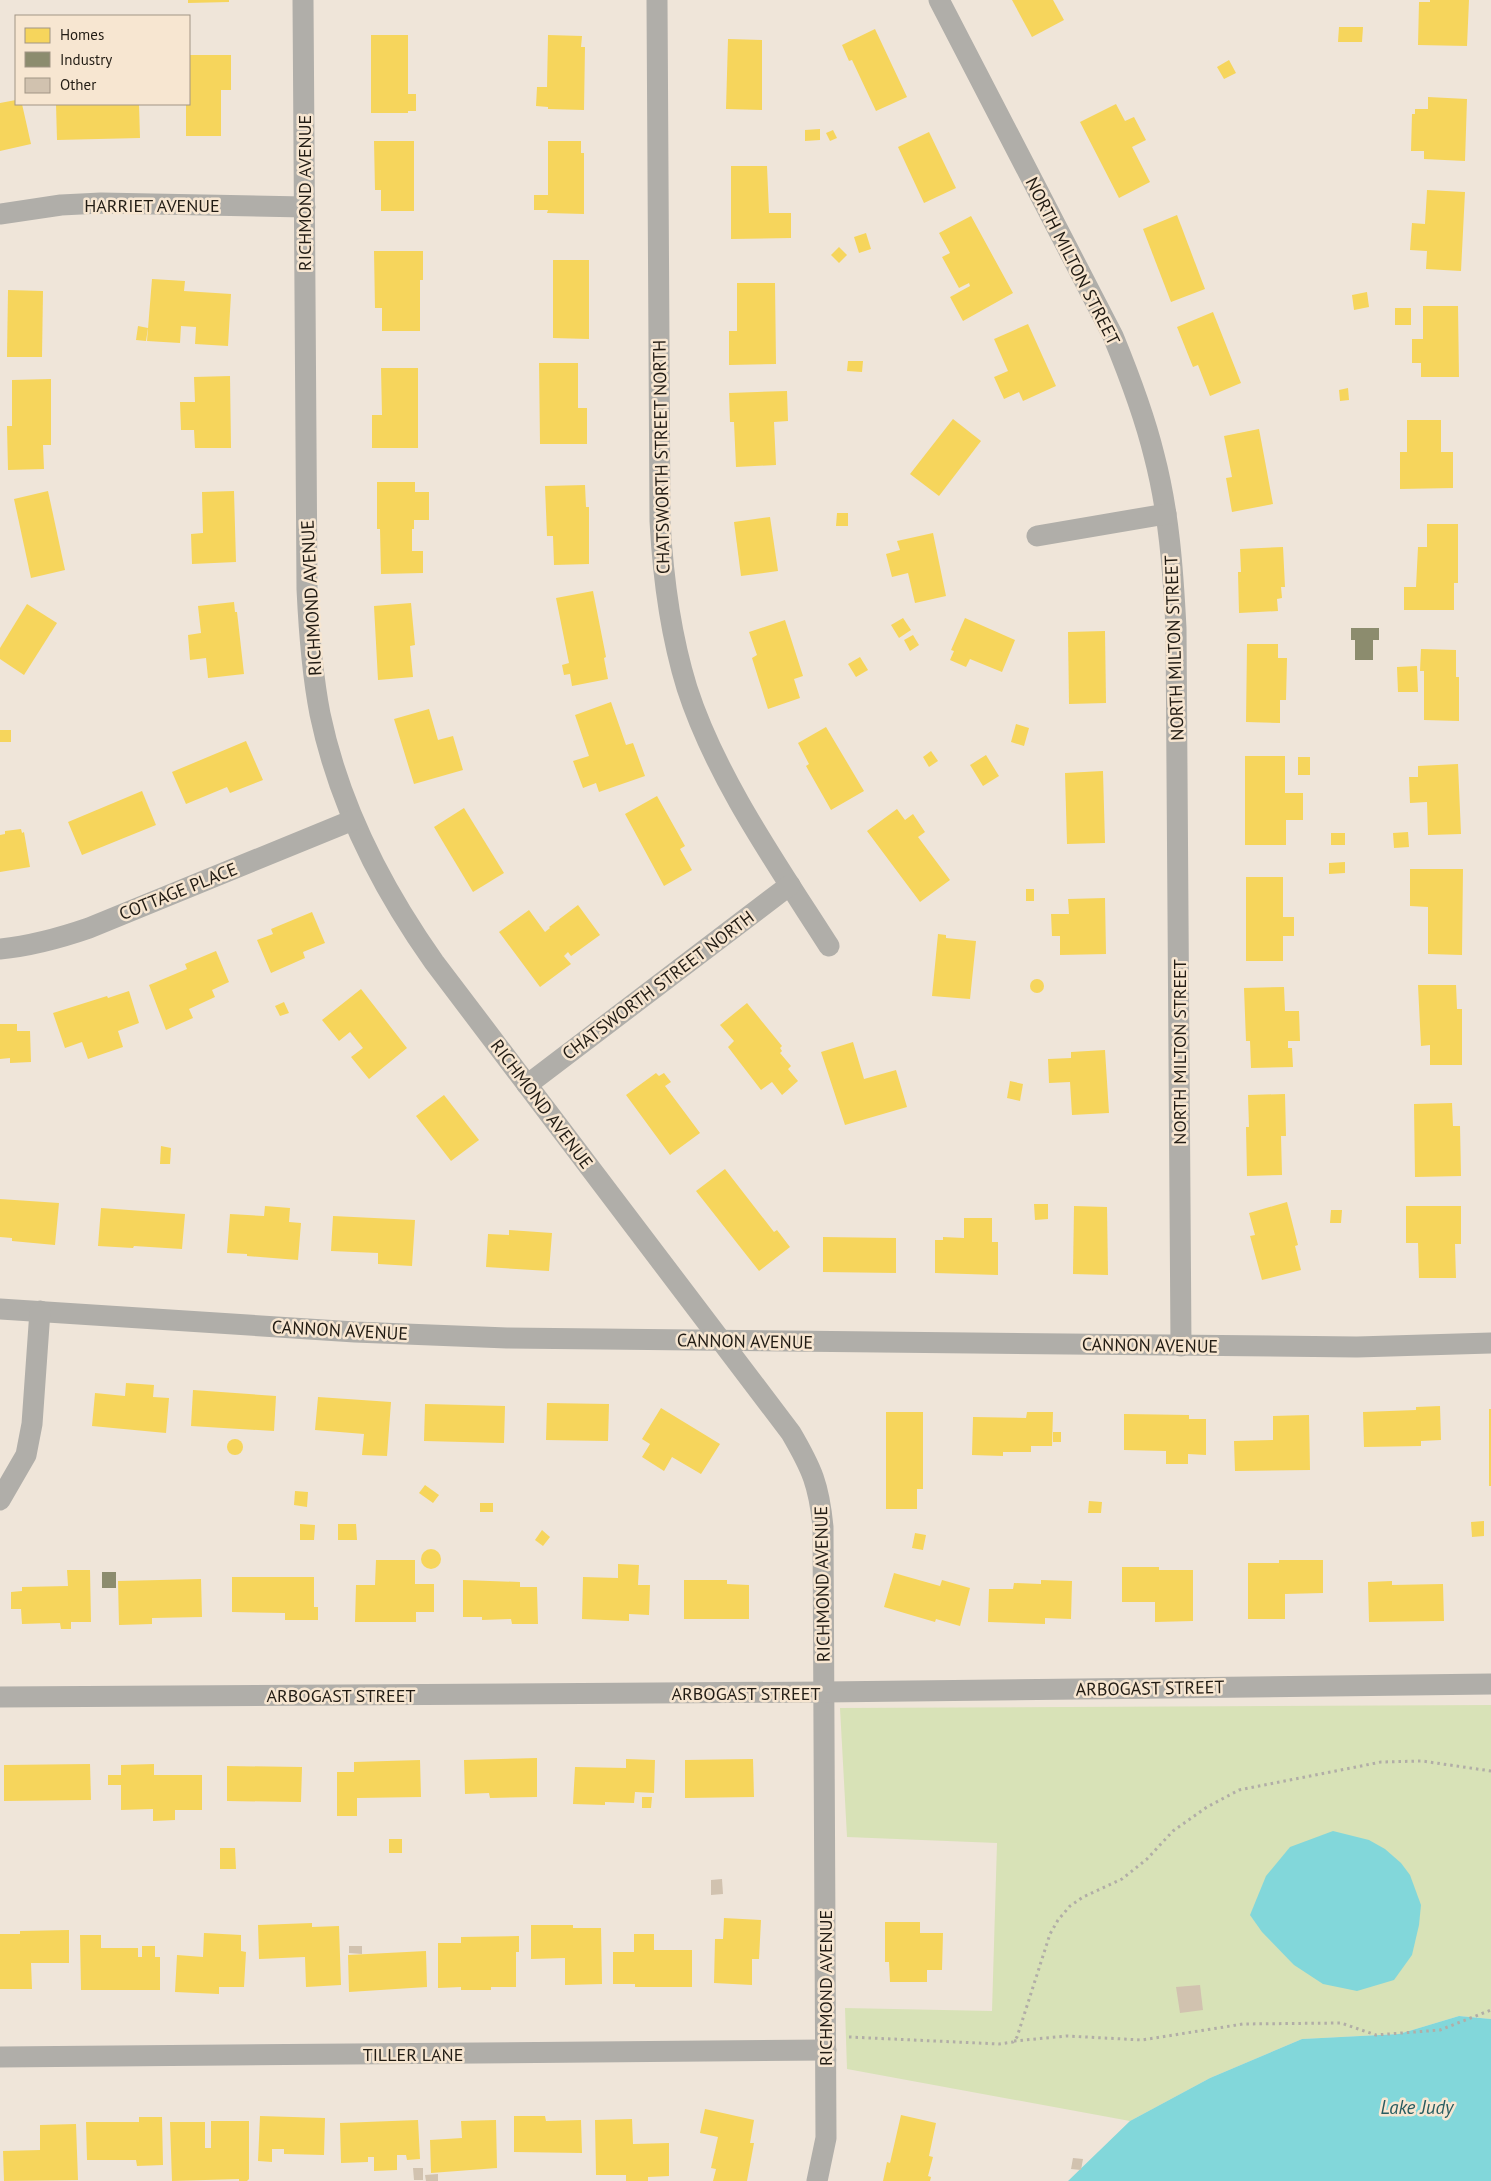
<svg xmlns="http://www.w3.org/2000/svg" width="1491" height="2181" font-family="'PT Sans',sans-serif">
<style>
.green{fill:#d8e2b7}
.water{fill:#82d7da}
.homes{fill:#f6d55c}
.industry{fill:#8c8c6e}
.building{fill:#d1c2af}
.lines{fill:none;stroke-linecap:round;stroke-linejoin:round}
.path{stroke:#b1ada7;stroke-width:3;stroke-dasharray:2.5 4;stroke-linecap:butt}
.street{stroke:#b0aea9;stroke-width:21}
.labels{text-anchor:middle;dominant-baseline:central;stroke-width:5;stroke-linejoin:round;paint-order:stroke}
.street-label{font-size:18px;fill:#221c14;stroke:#f7e6d1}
.water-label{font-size:19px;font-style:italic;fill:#285c60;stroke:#f7e6d1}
</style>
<rect width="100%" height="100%" fill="#efe5d9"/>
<polygon class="green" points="1491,1705 1491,2019 1459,2016 1399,2034 1302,2039 1210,2078 1130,2121 847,2069 845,2008 992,2011 997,1843 847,1837 840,1708"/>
<g class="water">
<polygon points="1333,1831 1369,1840 1385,1849 1401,1863 1410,1875 1421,1905 1419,1925 1412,1955 1394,1980 1357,1991 1323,1984 1294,1965 1262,1932 1250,1915 1266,1876 1290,1847"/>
<polygon points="1459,2016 1491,2019 1491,2181 1068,2181 1130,2121 1210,2078 1302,2039 1399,2034"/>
</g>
<g class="homes">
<polygon points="188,0 229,0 229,2 188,3"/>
<polygon points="1012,0 1053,0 1064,20 1032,37"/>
<polygon points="1430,0 1469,0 1467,46 1418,45 1419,2 1430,2"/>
<polygon points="1339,27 1363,27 1362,42 1338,42"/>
<polygon points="875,29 907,97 876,111 852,60 849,61 842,45"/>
<polygon points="371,35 408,35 408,94 416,94 416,111 408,111 408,113 371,113"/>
<polygon points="548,35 582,36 581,47 585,47 584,110 548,109 548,107 536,106 537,87 547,87"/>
<polygon points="728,39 762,40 762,110 726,109"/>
<polygon points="189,55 231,55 231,90 221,90 221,136 186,136 186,104 189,104"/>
<polygon points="1229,60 1236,73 1224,79 1217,67"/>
<polygon points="1428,97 1467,99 1465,161 1424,159 1424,151 1411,151 1412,114 1415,114 1415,109 1428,109"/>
<polygon points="16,100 16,104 22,104 31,144 0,151 0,103"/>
<polygon points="56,104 139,104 140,138 57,140"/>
<polygon points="1116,104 1125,121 1134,117 1146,140 1132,147 1150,182 1119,198 1080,122"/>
<polygon points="820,129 820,140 805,141 805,130"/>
<polygon points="833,130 837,138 830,141 826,133"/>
<polygon points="929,132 956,188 924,203 898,147"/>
<polygon points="374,141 414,141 414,211 381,211 381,190 375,190"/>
<polygon points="548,141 581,141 581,153 584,153 584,214 547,213 548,210 534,210 534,195 548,195"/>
<polygon points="731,166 767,166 769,213 791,213 791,238 731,239"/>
<polygon points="1427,190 1465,192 1461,271 1426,269 1427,251 1410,250 1412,223 1425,224"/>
<polygon points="1177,215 1205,289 1171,302 1143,229"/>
<polygon points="971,216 1013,293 963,321 950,297 970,286 969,283 959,288 942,257 950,253 939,233"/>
<polygon points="866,233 871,249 859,253 854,237"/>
<polygon points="839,247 847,255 839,263 831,255"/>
<polygon points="374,251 423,251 423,280 420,280 420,331 382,331 382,308 375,308"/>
<polygon points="553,260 589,260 589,339 553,338"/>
<polygon points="152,279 185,281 184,291 231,294 228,346 195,344 196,327 181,326 180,343 147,341"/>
<polygon points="737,283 775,283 776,364 729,365 729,331 737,331"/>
<polygon points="8,290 43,291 42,357 7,357"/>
<polygon points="1367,292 1369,307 1354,310 1352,295"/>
<polygon points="1423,306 1458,306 1459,377 1421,377 1421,363 1412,363 1412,339 1423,339"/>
<rect x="1395" y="308" width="16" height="17"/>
<polygon points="1213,312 1241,383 1210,396 1198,365 1193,367 1177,327"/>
<polygon points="1028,324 1056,386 1023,401 1019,392 1004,399 994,377 1008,371 994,339"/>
<polygon points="138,326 148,328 146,341 136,340"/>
<polygon points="848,361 863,361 862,372 847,371"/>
<polygon points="539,363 578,363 578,408 587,408 587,444 540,444"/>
<polygon points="381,368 418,368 418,448 372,448 372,415 382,415"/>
<polygon points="230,376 231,448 195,448 194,430 181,430 180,402 195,402 194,377"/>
<polygon points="51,379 51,445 43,445 44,469 8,470 7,426 12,426 12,380"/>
<polygon points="1348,388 1349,400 1340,401 1339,390"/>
<polygon points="787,391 788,421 774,422 776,465 736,467 734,422 730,422 729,393"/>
<polygon points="953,419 981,441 939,496 910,474"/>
<polygon points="1407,420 1441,420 1441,452 1453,452 1453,488 1400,489 1400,452 1407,452"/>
<polygon points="1259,429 1273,504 1232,512 1226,478 1232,477 1224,436"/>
<polygon points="377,482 415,482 415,492 429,492 429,520 414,520 414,529 412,529 412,551 423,551 423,573 381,574 380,529 377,529"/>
<polygon points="585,485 586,507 589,507 589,564 554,565 553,536 547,536 545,486"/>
<polygon points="48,491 65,570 31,578 14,499"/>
<polygon points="234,491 236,562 192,564 191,534 203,533 202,492"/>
<polygon points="837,513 848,513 848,526 836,526"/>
<polygon points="770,517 778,571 741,576 734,522"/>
<polygon points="1427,524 1458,524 1458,583 1454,583 1454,610 1404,610 1404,587 1416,587 1418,547 1427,547"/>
<polygon points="933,533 946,596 915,603 908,573 892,577 886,554 900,550 897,541"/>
<polygon points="1283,547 1285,587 1281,587 1282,598 1277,599 1278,611 1239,613 1238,572 1241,572 1240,549"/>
<polygon points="593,591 606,657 604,658 608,679 572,686 570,674 564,675 562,665 569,663 556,598"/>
<polygon points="234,602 235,612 237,612 244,674 208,678 206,658 190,660 188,635 201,633 198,606"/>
<polygon points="411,603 415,645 410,646 413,677 378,680 374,606"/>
<polygon points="27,604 57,623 24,675 0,659 0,648"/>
<polygon points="903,618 911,630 899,638 891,625"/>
<polygon points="965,618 1015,640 1002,672 970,659 966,667 950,660 954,651 951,650"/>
<polygon points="785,620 803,676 794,679 800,698 768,709 752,658 757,655 749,632"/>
<polygon points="1105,631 1106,703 1069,704 1068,632"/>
<polygon points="913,635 919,645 910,651 904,640"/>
<polygon points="1247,644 1278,644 1278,658 1287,658 1286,700 1280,700 1280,723 1246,722"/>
<polygon points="1421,649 1456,650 1456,677 1459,677 1459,721 1424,720 1424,671 1420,671"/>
<polygon points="860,657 868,670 856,677 848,664"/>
<polygon points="1417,666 1418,692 1398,692 1397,667"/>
<polygon points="611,702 626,745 633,743 645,776 599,792 596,783 583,788 573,761 589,756 575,715"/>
<polygon points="429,709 438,740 453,736 463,770 414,784 394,719"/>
<polygon points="1016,724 1029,728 1024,746 1011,742"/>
<polygon points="826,727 864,791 831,810 806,766 809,764 798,743"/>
<rect x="0" y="730" width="11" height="12"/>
<polygon points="246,741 263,780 230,793 227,787 186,804 172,772"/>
<polygon points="931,751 938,761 929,767 923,757"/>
<polygon points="986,755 999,776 983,786 970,765"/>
<polygon points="1245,756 1285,756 1285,793 1303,793 1303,820 1286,820 1286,845 1245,845"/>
<rect x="1298" y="757" width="12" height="18"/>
<polygon points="1458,764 1461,834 1428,835 1427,802 1410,803 1409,777 1418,777 1418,766"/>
<polygon points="1103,771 1105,843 1067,844 1065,773"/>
<polygon points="142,791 156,825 82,855 68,822"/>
<polygon points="657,796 685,846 680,849 692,870 664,886 625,814"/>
<polygon points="464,808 504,873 473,892 434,827"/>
<polygon points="897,809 905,820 913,814 925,832 918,837 950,880 920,902 867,831"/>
<polygon points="21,829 22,833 24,832 30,867 0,872 0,835 5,834 5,831"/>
<polygon points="1408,832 1409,847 1394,848 1393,833"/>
<rect x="1331" y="833" width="14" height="12"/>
<polygon points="1345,862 1345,873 1329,874 1329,863"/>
<polygon points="1410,869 1463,869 1462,955 1428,954 1428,907 1410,906"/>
<polygon points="1246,877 1283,877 1283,917 1294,917 1294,936 1283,936 1283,961 1246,961"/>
<rect x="1026" y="889" width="8" height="12"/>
<polygon points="1105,898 1106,954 1060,955 1060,936 1052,936 1051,914 1069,914 1068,899"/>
<polygon points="578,905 600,935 571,956 568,952 564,956 571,964 540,987 499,932 529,910 545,932 550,928 549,927"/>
<polygon points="312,912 325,943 303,952 305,958 271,973 257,940 273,934 271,929"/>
<polygon points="938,934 946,935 946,938 976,941 970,999 932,996"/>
<polygon points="216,951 229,982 212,990 215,997 189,1009 193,1018 166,1030 149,985 187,969 185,964"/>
<circle cx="1037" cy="986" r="7"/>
<polygon points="1418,985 1456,985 1457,1009 1462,1009 1462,1065 1430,1065 1430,1045 1421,1046"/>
<polygon points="1284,987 1285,1011 1299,1011 1300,1041 1288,1041 1288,1048 1292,1048 1293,1067 1251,1068 1250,1041 1246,1041 1244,988"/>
<polygon points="361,989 407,1048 369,1079 351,1057 363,1048 350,1032 339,1041 322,1020"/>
<polygon points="129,991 139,1023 118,1031 123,1047 88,1059 82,1042 65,1048 53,1013 107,996 108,998"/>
<polygon points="284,1002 289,1013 280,1016 275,1006"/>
<polygon points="747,1003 782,1046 780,1048 782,1051 780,1053 791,1066 788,1069 798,1081 782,1095 772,1082 761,1090 728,1047 734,1041 720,1025"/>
<polygon points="0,1024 17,1024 17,1031 30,1031 31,1062 10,1063 10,1058 0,1059"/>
<polygon points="853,1042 864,1079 896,1070 907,1107 845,1125 821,1052"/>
<polygon points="1105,1050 1109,1113 1072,1115 1070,1082 1049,1083 1048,1059 1071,1058 1071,1052"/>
<polygon points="656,1073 659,1076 664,1073 671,1082 665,1086 700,1133 670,1155 626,1095"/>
<polygon points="1010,1081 1023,1084 1020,1101 1007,1098"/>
<polygon points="1285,1094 1286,1136 1281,1136 1282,1175 1247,1176 1246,1127 1249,1127 1248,1095"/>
<polygon points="444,1095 479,1140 451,1161 416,1116"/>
<polygon points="1452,1103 1453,1126 1460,1126 1461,1176 1415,1177 1414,1104"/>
<polygon points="161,1146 171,1148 170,1164 160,1164"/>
<polygon points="725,1169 774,1232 777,1230 790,1247 759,1271 696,1191"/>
<polygon points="0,1199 59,1203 55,1245 12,1241 12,1238 0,1237"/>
<polygon points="1287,1202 1298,1245 1295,1246 1301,1270 1262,1280 1250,1236 1255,1235 1249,1213"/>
<polygon points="1034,1204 1048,1204 1048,1219 1035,1220"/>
<polygon points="265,1206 290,1208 289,1222 301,1223 298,1260 247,1256 247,1254 227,1253 230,1214 264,1216"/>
<polygon points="1074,1206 1107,1207 1108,1275 1073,1274"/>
<polygon points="1406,1206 1461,1206 1461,1244 1455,1244 1456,1278 1419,1278 1418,1243 1406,1243"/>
<polygon points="101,1208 185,1214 182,1249 134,1246 133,1248 98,1246"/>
<polygon points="1331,1210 1342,1210 1341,1223 1330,1223"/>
<polygon points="333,1216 415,1220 412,1266 378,1264 378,1253 331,1251"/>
<polygon points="964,1218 992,1218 992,1242 998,1242 998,1275 935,1273 935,1240 943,1240 943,1237 964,1238"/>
<polygon points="509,1230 552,1233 549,1271 486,1267 488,1234 509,1235"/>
<polygon points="823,1237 896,1238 896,1273 823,1272"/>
<polygon points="126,1383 154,1385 153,1397 169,1398 166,1433 92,1426 95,1393 125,1396"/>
<polygon points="193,1390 276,1396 274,1431 191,1426"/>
<polygon points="318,1397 391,1402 387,1456 362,1455 364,1434 315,1430"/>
<polygon points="547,1403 609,1404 608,1441 546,1440"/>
<polygon points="425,1404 505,1406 504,1443 424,1441"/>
<polygon points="1440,1406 1441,1440 1421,1441 1421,1446 1364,1447 1363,1412 1416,1410 1416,1407"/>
<polygon points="661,1408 720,1444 701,1474 672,1457 664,1471 642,1457 650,1444 642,1439"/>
<rect x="1489" y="1409" width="2" height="77"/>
<polygon points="886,1412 923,1412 923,1489 917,1489 917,1509 886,1509"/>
<polygon points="1027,1412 1053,1412 1052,1446 1031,1446 1031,1452 1003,1452 1003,1456 972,1455 973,1417 1026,1418"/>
<polygon points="1124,1414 1189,1415 1189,1419 1206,1419 1206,1455 1188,1454 1188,1464 1166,1464 1166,1451 1124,1450"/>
<polygon points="1309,1415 1310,1470 1235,1471 1234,1441 1273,1440 1273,1416"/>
<rect x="1053" y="1432" width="8" height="10"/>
<circle cx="235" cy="1447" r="8"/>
<polygon points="425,1485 439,1495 433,1503 419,1493"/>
<polygon points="295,1491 308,1492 307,1507 294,1505"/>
<polygon points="1089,1501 1102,1502 1101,1513 1088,1513"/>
<rect x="480" y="1503" width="13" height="9"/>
<polygon points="1484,1521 1484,1536 1472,1537 1471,1522"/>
<polygon points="300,1524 315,1525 314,1540 300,1540"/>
<polygon points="338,1524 356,1524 357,1540 338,1540"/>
<polygon points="542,1530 550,1537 543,1546 535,1540"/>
<polygon points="915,1533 926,1535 923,1550 912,1548"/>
<circle cx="431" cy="1559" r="10"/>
<polygon points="376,1560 415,1560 415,1584 434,1584 434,1612 416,1612 416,1622 355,1622 356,1585 375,1585"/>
<polygon points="1279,1560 1323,1560 1323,1593 1285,1594 1285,1619 1248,1619 1248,1563 1279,1563"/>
<polygon points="618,1564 639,1565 638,1585 650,1585 649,1615 629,1614 629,1621 582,1619 583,1577 618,1578"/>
<polygon points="1122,1567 1159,1567 1159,1570 1193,1570 1193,1621 1155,1622 1155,1602 1122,1602"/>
<polygon points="67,1570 90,1570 91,1622 71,1622 71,1629 61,1629 60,1623 22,1624 21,1609 11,1609 11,1592 22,1591 22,1587 68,1586"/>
<polygon points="894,1573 940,1586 942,1580 970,1588 960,1626 936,1619 935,1622 884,1607"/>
<polygon points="232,1577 314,1577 314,1607 318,1607 318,1620 285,1620 285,1613 232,1612"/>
<polygon points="201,1579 202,1617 152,1618 152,1624 119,1625 118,1581"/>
<polygon points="463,1580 520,1582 520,1587 537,1587 538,1624 512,1624 511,1619 482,1620 482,1617 463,1617"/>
<polygon points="684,1580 727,1580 727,1584 749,1585 749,1619 684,1619"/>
<polygon points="1041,1580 1072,1581 1071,1619 1045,1618 1045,1624 988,1622 989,1589 1013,1589 1014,1583 1041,1584"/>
<polygon points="1392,1581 1392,1585 1443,1584 1444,1621 1369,1622 1368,1582"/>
<polygon points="537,1758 537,1797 490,1798 489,1793 465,1794 464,1760"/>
<polygon points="626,1759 655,1760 654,1793 635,1792 634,1803 605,1802 605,1805 573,1804 575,1767 626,1768"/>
<polygon points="753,1759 754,1797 685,1798 685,1760"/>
<polygon points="420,1760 421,1797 357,1798 357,1816 337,1816 337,1772 354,1772 354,1762"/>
<polygon points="90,1764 91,1800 4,1801 4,1765"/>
<polygon points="154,1764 154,1775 202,1775 202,1810 175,1810 175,1820 153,1821 153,1809 121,1810 121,1785 108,1785 108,1775 121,1775 121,1765"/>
<polygon points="227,1766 302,1767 301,1802 227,1801"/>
<polygon points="642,1797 652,1797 651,1808 642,1808"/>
<rect x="389" y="1839" width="13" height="14"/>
<polygon points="220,1848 235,1848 236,1869 220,1869"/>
<polygon points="724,1918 761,1920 759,1959 752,1959 752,1985 714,1983 715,1939 723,1939"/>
<polygon points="885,1922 920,1922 920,1933 943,1933 942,1970 927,1970 927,1982 890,1982 889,1962 885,1962"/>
<polygon points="312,1923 312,1927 339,1926 341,1985 306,1987 305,1957 259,1959 258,1925"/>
<polygon points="531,1925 573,1925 573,1928 601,1928 602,1984 565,1985 565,1958 531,1959"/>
<polygon points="69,1930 69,1963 31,1963 32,1989 0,1989 0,1934 20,1934 20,1931"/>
<polygon points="204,1933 241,1935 241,1951 246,1952 244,1987 219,1987 219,1994 175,1992 177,1955 203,1957"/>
<polygon points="634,1934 654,1934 654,1950 692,1950 692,1987 635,1987 635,1984 613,1984 613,1952 634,1952"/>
<polygon points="80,1935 101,1935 101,1948 138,1948 138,1957 142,1957 142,1946 155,1946 155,1957 160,1957 160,1990 81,1990"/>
<polygon points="519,1936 519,1952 516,1952 516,1987 491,1987 491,1990 461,1990 461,1987 438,1988 438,1943 461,1943 461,1937"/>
<polygon points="426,1951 427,1987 349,1992 348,1955"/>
<polygon points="705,2109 754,2120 750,2143 754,2143 747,2181 713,2181 716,2169 711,2168 718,2137 700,2133"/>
<polygon points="901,2115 936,2123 929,2156 933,2157 928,2176 931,2177 930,2181 883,2181 887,2162 890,2163"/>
<polygon points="260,2116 325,2118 324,2155 284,2154 284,2149 272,2149 272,2162 258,2161"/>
<polygon points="514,2116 545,2116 546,2121 581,2120 582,2153 514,2152"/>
<polygon points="139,2117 162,2117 163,2165 137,2166 136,2160 87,2160 86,2122 139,2122"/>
<polygon points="632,2119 633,2144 669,2143 669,2176 648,2177 648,2181 626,2181 626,2175 596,2175 595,2120"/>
<polygon points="418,2120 420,2159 407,2160 406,2155 397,2155 397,2170 374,2171 374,2157 368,2157 368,2162 341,2163 340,2123"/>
<polygon points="496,2120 497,2168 431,2173 430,2140 462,2138 461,2121"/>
<polygon points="211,2121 249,2121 249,2179 247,2181 239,2181 239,2179 172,2181 170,2122 205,2122 205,2148 211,2148"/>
<polygon points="76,2124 78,2180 4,2181 3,2151 40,2150 40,2125"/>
</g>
<g class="industry">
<polygon points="1351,628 1379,628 1379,640 1373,640 1373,660 1355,660 1355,640 1351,640"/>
<rect x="102" y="1572" width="14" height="16"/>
</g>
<g class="building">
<polygon points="722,1879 723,1894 711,1895 711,1880"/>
<polygon points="349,1946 362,1946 362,1954 349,1953"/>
<polygon points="1200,1985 1203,2010 1180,2013 1176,1987"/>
<polygon points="1073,2158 1083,2159 1081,2170 1071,2169"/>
<polygon points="413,2168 423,2168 423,2180 414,2180"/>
<polygon points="438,2174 438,2181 426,2181 425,2175"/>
</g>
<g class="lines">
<g class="path">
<polyline points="849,2037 999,2044 1013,2042 1017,2037 1050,1934 1058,1920 1070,1906 1083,1897 1122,1879 1147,1859 1173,1831 1207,1807 1239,1790 1381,1762 1422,1761 1491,1771"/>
<polyline points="1014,2041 1067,2036 1142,2040 1243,2024 1341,2023 1376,2035 1440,2030 1491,2010"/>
</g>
<g class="street">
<path d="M303 0 307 589C309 631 312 673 320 714 339 805 381 887 434 962L791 1433C812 1469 819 1485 823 1527L826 2138 817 2181"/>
<path d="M657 0 660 521C663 578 670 633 687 688 716 778 778 866 829 946"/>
<path d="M939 0 1113 336C1129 375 1144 414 1154 455 1169 512 1173 570 1176 628L1181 1346"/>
<polyline points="0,214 61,205 101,203 305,207"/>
<polyline points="1037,536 1166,514"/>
<path d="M0 949C31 946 60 938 89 928L353 820"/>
<polyline points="527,1085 790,885"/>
<polyline points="0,1309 355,1332 507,1338 1357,1347 1491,1343"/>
<polyline points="0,1500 26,1455 32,1424 40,1311"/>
<polyline points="0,1697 824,1692 1491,1684"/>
<polyline points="0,2057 826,2050"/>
</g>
</g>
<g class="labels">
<g class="street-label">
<text transform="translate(304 193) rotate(-90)">RICHMOND AVENUE</text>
<text x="152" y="205">HARRIET AVENUE</text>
<text transform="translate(1073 261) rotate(63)">NORTH MILTON STREET</text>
<text transform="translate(661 457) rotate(-91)">CHATSWORTH STREET NORTH</text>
<text transform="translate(311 598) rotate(-93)">RICHMOND AVENUE</text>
<text transform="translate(1174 648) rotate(-92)">NORTH MILTON STREET</text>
<text transform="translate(178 891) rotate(-22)">COTTAGE PLACE</text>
<text transform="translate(658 985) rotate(-37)">CHATSWORTH STREET NORTH</text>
<text transform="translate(1179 1052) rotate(-90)">NORTH MILTON STREET</text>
<text transform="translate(542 1104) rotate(53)">RICHMOND AVENUE</text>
<text transform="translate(340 1330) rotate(3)">CANNON AVENUE</text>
<text transform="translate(745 1341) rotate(1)">CANNON AVENUE</text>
<text transform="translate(1150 1345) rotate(1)">CANNON AVENUE</text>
<text transform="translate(822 1584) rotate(-91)">RICHMOND AVENUE</text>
<text transform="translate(1150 1688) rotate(-1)">ARBOGAST STREET</text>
<text x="746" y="1693">ARBOGAST STREET</text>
<text x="341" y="1695">ARBOGAST STREET</text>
<text transform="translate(825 1988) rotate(-90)">RICHMOND AVENUE</text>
<text x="413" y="2054">TILLER LANE</text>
</g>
<g class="water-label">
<text x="1417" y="2107">Lake Judy</text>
</g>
</g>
<rect x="15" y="15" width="175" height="90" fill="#f7e6d1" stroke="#a29585"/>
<rect x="25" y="28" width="25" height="15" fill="#f6d55c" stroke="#a29585"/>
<text x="60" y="40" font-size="15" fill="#221c14">Homes</text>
<rect x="25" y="52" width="25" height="15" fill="#8c8c6e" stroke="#a29585"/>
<text x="60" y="65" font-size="15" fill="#221c14">Industry</text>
<rect x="25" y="78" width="25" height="15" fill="#d1c2af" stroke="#a29585"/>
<text x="60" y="90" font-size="15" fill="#221c14">Other</text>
</svg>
